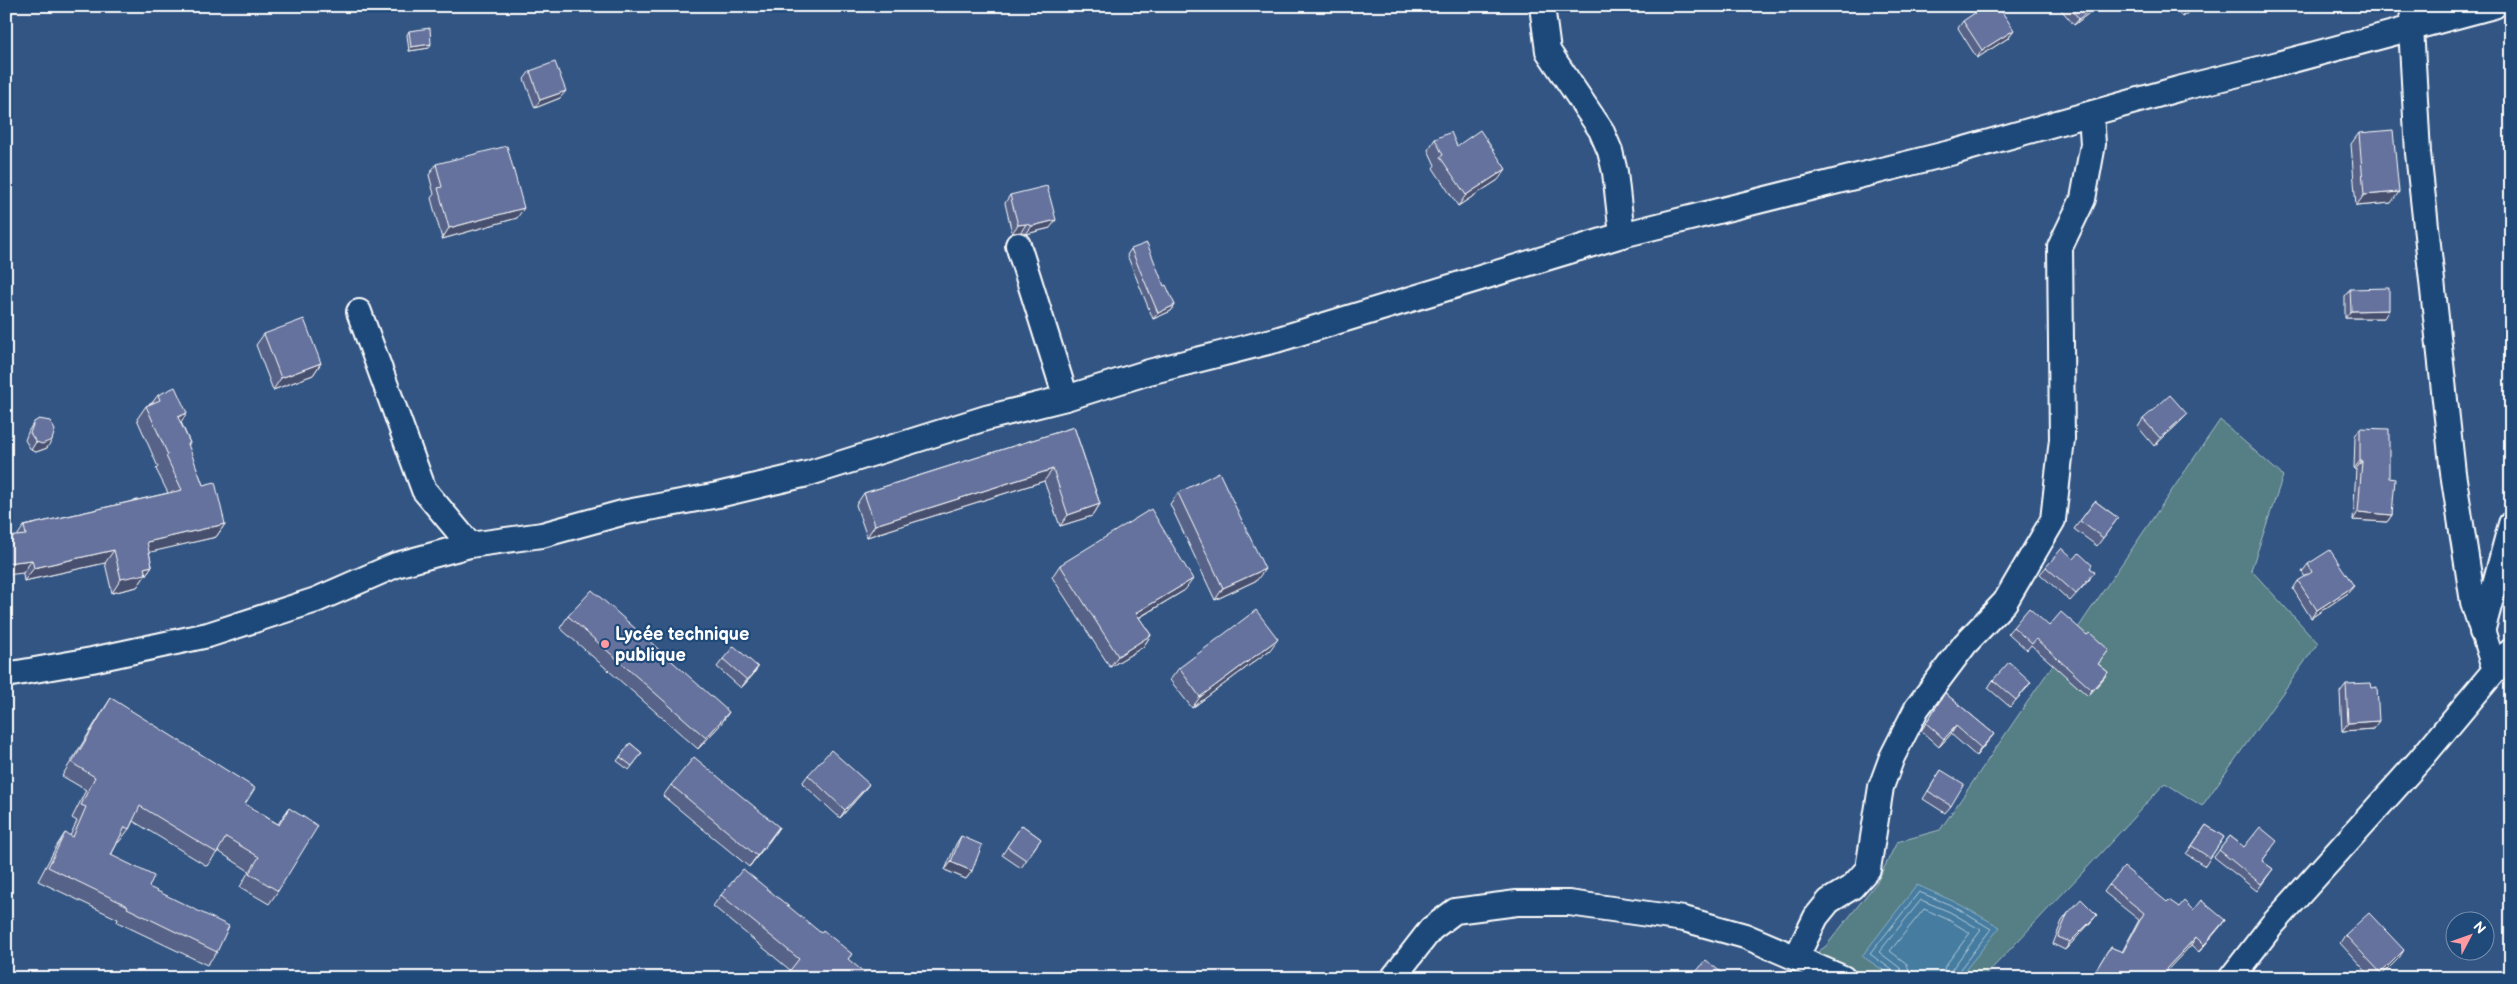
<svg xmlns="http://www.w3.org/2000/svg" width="2517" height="984" font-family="'Balsamiq Sans',sans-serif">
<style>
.green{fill:#547e85;stroke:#aabec2}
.water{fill:#447ba0;stroke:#8fb0c6}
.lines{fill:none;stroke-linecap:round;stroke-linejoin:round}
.shore{stroke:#b4cad9;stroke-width:1}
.street-casing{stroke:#fff;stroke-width:28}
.street{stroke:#1f4a7a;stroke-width:24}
.wall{fill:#576287;stroke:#fff}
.shaded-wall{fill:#47506e;stroke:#fff}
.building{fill:#65729d;stroke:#fff}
.poi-dot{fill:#ff9aa2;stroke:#1f4a7a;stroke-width:2}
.labels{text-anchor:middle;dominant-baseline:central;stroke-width:4.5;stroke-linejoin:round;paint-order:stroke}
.poi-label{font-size:18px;font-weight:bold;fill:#fff;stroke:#1f4a7a;text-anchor:start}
</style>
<rect width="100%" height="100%" fill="#335584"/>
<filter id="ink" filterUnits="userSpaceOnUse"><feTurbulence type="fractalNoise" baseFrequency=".02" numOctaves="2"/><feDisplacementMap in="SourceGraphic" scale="10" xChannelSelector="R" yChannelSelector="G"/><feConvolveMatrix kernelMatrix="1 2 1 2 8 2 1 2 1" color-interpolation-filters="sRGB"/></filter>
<g filter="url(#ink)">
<polygon class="green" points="2220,420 2283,476 2251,570 2318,643 2202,806 2165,783 2100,854 1983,978 1783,978 1826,946 1877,882 1897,842 1940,830"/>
<polygon class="water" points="1917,885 1955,902 2000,927 1959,978 1895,978 1862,956"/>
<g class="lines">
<g class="shore">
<polyline points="1897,978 1895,972 1870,954 1919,892 1953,906 1991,929 1957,973 1956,978"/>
<polyline points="1903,978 1900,968 1879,952 1921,900 1950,912 1981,930 1952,969 1950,978"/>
<polyline points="1911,978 1907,964 1890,951 1924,909 1947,919 1970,933 1945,966 1942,978"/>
</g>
<g class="street-casing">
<g id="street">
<polyline points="1542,6 1548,51 1601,130 1610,151 1615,172 1622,235"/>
<polyline points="1018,245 1066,398"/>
<polyline points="359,312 424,490 470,545"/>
<polyline points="2482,632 2511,524"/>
<polyline points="2495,670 2511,650"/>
<polyline points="6,675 92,660 208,635 316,600 396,565 470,545 542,535 622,513 718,495 807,474 986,418 1066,398 1149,372 1276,340 1622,235 1954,152 2178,89 2263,68 2494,6"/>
<polyline points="1797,956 1816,917 1829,901 1852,887 1868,869 1881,787 1892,757 1917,708 1965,644 2005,602 2053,520 2062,439 2060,247 2083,199 2093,144 2091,114"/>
<polyline points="1393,978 1431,929 1455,911 1517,903 1569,903 1684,919 1745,936 1843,978"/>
<polyline points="2231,978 2272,925 2420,760 2495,670 2473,602 2453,473 2418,153 2411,27 2414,6"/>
</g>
</g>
<use href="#street" class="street"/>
</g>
<g class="wall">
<polygon points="2058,6 2104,6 2096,12 2094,9 2074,25"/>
<polygon points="2174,6 2197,6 2182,17"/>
<polygon points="1963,21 2008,38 1977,58 1958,28"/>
<polygon points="409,31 429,48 409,51 407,35"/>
<polygon points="530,71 560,98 535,108 524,79"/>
<polygon points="2359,133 2391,203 2356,206 2351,144"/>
<polygon points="1435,139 1457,146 1498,180 1458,206 1433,168 1435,165 1428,150"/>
<polygon points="436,164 517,218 442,239 431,198 434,194 429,175"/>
<polygon points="1010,195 1050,228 1026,234 1021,232 1012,233 1005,203"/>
<polygon points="1131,249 1164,286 1175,305 1171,311 1153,319 1127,255"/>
<polygon points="2350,289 2384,318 2345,318 2345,296"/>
<polygon points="264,334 321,363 313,375 273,390 256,345"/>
<polygon points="158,395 181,422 190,443 188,446 203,485 225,524 216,537 149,552 152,566 137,587 112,593 105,563 24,581 17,536 24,526 168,493 156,469 158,467 137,419 146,406 152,403"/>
<polygon points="2187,414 2181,421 2154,446 2138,427 2143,419"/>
<polygon points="34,422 47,448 36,452 31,450 25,440 29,430"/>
<polygon points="1074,427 1100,504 1092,516 1060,526 1044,481 867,537 856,505 864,493"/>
<polygon points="2360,428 2389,478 2392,515 2387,522 2353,520 2356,469 2354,469 2355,436"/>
<polygon points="1178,493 1257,580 1215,600 1170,504"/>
<polygon points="2095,501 2118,518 2097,546 2074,529"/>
<polygon points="2074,559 2091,568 2090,579 2070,601 2040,574 2046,567"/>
<polygon points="2308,564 2348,593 2311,618 2293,589 2298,581 2305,577 2302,572"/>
<polygon points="1060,565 1185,590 1139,618 1151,635 1143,647 1110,667 1052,577"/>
<polygon points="2511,596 2511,604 2508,603"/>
<polygon points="568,616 721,724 698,749 560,628"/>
<polygon points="2049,626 2087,635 2109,650 2098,664 2108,672 2103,679 2088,696 2031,645 2027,650 2008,633 2013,627"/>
<polygon points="1270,650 1192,708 1170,680 1179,668"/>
<polygon points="723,659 753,675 741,688 717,667"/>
<polygon points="1993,680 2031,682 2026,689 2010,707 1988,688"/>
<polygon points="2346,684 2373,729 2342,731 2340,692"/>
<polygon points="1945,693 1994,734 1988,741 1976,756 1951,734 1939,747 1921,731"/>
<polygon points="111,698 245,804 278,824 289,808 278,891 269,904 240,887 249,871 218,851 207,866 133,821 129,829 119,842 118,842 111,855 149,887 217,952 207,965 117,922 118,919 38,881 56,847 65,833 70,836 77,821 72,818 86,790 62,776 102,712"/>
<polygon points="630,743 642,753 629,770 617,761"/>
<polygon points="1941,770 1951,806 1945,813 1923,799"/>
<polygon points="808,775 863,792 840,818 802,783"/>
<polygon points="671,785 779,827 771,839 749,867 663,796"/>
<polygon points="1022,825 1041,839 1021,868 1002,855"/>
<polygon points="2206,825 2224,837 2205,866 2186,854"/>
<polygon points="961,836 972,871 966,879 945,870 956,844"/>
<polygon points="2230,836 2244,847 2272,848 2262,861 2273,869 2257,891 2214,857"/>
<polygon points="2109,885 2167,902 2179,907 2193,910 2225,920 2199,952 2191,945 2166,971 2164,978 2091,978 2110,947 2122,952 2139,920 2104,892"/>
<polygon points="721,895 821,933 852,954 848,959 790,970 713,906"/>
<polygon points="2068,913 2091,922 2065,950 2053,944 2062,921"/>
<polygon points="2345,935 2399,958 2379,978 2372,978 2340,943"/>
</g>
<g class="shaded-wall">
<polygon points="2094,6 2096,6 2094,9 2074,25 2079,19"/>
<polygon points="2100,6 2104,6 2096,12"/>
<polygon points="2192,6 2197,6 2182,17 2187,9"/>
<polygon points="2014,30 2008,38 1977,58 1982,50"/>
<polygon points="431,44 429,48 409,51 411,47"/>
<polygon points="566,91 560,98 535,108 540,100"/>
<polygon points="1506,169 1498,180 1458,206 1466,195"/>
<polygon points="2399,192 2391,203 2356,206 2364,195"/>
<polygon points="524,208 517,218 442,239 449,228"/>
<polygon points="1056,220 1050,228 1026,234 1032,226"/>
<polygon points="1026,224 1021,232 1012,233 1018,225"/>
<polygon points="1175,305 1171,311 1153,319 1158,313"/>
<polygon points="2389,310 2384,318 2345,318 2351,311"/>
<polygon points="321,363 313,375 273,390 281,378"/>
<polygon points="187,413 178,426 178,417"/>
<polygon points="2187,414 2181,421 2154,446 2160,438"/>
<polygon points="52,440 47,448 36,452 31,450 36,442"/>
<polygon points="2360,461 2362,461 2356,469 2354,469"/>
<polygon points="1053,469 1044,481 867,537 875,525"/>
<polygon points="1100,504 1092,516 1060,526 1068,515"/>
<polygon points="2358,512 2392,515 2387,522 2353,520"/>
<polygon points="225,524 216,537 138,555 147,542"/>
<polygon points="114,550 105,563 24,581 34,568"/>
<polygon points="32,560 23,573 6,575 6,563"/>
<polygon points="152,566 137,587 112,593 121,579 144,568"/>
<polygon points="1265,569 1257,580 1215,600 1223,588"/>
<polygon points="1193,579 1185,590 1128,624 1136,613"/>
<polygon points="2354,586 2348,593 2311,618 2317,610"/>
<polygon points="1151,635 1143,647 1110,667 1118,656"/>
<polygon points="1278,639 1270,650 1192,708 1200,697"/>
<polygon points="758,667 753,675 741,688 747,680"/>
<polygon points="2108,672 2103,679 2088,696 2092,690"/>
<polygon points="729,712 721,724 698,749 706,738"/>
<polygon points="2379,721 2373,729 2342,731 2348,723"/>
<polygon points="1956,726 1951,734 1939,747 1944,739"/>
<polygon points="1994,734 1988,741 1976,756 1981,748"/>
<polygon points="869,784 863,792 840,818 845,810"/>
<polygon points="779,827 771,839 749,867 757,856"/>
<polygon points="951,862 972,871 966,879 945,870"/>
<polygon points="2097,915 2091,922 2065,950 2070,942"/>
<polygon points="2225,920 2220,927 2199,952 2204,945"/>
<polygon points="2196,937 2191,945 2160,978 2165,970"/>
<polygon points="2404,950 2399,958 2379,978 2378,978 2381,973"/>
</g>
<g class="building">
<polygon points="1985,6 1998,6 2014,30 1982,50 1963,21"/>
<polygon points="2069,6 2094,6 2079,19"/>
<polygon points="2185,6 2192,6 2187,9"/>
<polygon points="430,28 431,44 411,47 409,31"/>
<polygon points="555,62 566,91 540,100 530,71"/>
<polygon points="1480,130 1506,169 1466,195 1440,157 1443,155 1435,139 1451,132 1457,146"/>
<polygon points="2393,130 2399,192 2364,195 2359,133"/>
<polygon points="507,146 524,208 449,228 438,188 442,187 436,164"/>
<polygon points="1047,186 1056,220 1032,226 1026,224 1018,225 1010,195"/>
<polygon points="1147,243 1164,286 1166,285 1175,305 1158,313 1131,249"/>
<polygon points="2389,288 2389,310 2351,311 2350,289"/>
<polygon points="304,319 321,363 281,378 264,334"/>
<polygon points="175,387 187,413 178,417 190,443 188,444 203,485 215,482 225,524 147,542 152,566 144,568 146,574 121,579 114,550 34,568 32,560 6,563 6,537 26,535 24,526 182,490 166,456 168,455 146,406 160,400 158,395"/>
<polygon points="2170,395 2187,414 2160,438 2143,419"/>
<polygon points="39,419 50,421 55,430 52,440 42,444 36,442 30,433 34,422"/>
<polygon points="1074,427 1100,504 1068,515 1053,469 875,525 864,493"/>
<polygon points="2360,428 2389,429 2389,478 2395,479 2392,515 2358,512 2362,461 2360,461"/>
<polygon points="1219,472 1265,569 1223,588 1178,493"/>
<polygon points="2095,501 2118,518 2103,538 2080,521"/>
<polygon points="1151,509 1193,579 1136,613 1151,635 1118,656 1060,565"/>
<polygon points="2062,548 2074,559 2079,553 2092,565 2090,568 2095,572 2076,594 2046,567"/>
<polygon points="2330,550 2354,586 2317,610 2298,581 2312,572 2308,564"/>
<polygon points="592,590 729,712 706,738 568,616"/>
<polygon points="2029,608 2049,626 2061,612 2087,635 2090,633 2109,650 2098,664 2108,672 2092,690 2036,639 2032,644 2013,627"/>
<polygon points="1256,610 1278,639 1200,697 1179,668"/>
<polygon points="734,646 758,667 747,680 723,659"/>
<polygon points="2009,662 2031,682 2016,700 1993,680"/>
<polygon points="2370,683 2371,688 2377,687 2379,721 2348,723 2346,684"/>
<polygon points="1945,693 1994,734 1981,748 1956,726 1944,739 1926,723"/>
<polygon points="111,698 255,788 245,804 279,825 289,808 318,826 278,891 249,873 259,857 226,837 217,853 140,806 129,829 125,827 111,855 154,876 149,887 229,926 217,952 127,908 128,906 48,867 65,833 73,837 86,807 81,805 95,777 72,763"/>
<polygon points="630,743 642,753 632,766 620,757"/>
<polygon points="831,750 869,784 845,810 808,775"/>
<polygon points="694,757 779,827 757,856 671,785"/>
<polygon points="1941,770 1964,784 1951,806 1928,791"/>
<polygon points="1022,825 1041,839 1026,860 1007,847"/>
<polygon points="2206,825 2224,837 2210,858 2192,846"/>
<polygon points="2260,827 2277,841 2262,861 2273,869 2261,884 2219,850 2230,836 2244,847"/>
<polygon points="961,836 982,845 972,871 951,862"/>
<polygon points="2124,867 2167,902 2169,900 2179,907 2184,901 2193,910 2201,900 2225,920 2204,945 2196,937 2165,970 2167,972 2164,978 2091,978 2110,947 2123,952 2144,913 2109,885"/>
<polygon points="743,869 821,933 823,930 852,954 848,959 871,978 784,978 799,959 721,895"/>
<polygon points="2081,899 2097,915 2070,942 2058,937 2068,913"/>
<polygon points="2369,913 2404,950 2381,973 2345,935"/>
<polygon points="1706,960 1728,978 1691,978"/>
<polygon points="2477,974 2481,978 2474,978"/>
</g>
</g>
<circle class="poi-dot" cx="605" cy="644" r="5"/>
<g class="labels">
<g class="poi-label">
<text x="615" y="634">Lycée technique<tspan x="615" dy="21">publique</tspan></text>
</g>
</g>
<rect width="2517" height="984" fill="none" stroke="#1f4a7a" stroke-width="25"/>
<rect x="12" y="12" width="2492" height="959" fill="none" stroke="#fff" stroke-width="2" filter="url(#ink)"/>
<g transform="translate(2470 936) rotate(49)"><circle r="24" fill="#1f4a7a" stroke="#7992af"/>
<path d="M0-4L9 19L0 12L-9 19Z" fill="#ff9aa2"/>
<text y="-8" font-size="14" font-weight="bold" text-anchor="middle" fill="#ffffff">N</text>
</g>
</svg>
